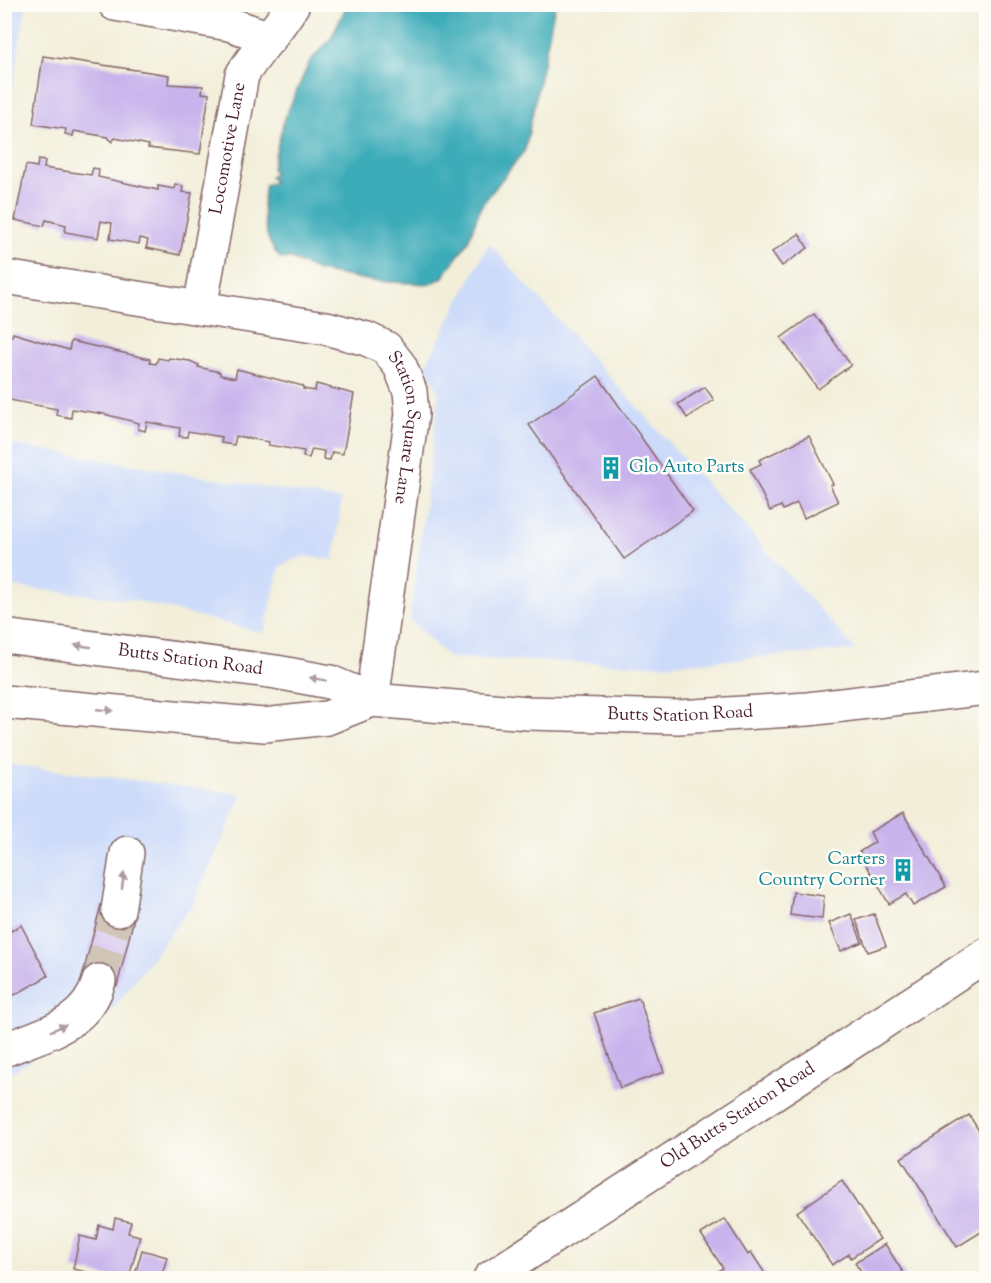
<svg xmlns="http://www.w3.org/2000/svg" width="991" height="1283" font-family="'Sorts Mill Goudy',serif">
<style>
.built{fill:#cddbfa}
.water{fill:#3cacb9;stroke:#436672;stroke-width:1.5}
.building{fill:#c8b3ec}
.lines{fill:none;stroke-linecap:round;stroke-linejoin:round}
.minor-tunnel{stroke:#d0c5b6;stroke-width:33;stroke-dasharray:33 16;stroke-linecap:butt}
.minor-casing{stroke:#856768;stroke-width:36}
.major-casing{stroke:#856768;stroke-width:36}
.minor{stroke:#fff;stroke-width:33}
.major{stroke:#fff;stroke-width:33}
.oneway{fill:#ae9aa0}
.labels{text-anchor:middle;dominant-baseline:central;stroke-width:5;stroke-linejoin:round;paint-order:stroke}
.street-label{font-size:18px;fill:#4a1f2b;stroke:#fdfcf7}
.culture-label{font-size:18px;fill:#0d838f;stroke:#fdfcf7;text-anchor:start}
</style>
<rect width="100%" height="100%" fill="#fdfcf7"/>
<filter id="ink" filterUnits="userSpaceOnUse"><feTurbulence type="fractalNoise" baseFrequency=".0167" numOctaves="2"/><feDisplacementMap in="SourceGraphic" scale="12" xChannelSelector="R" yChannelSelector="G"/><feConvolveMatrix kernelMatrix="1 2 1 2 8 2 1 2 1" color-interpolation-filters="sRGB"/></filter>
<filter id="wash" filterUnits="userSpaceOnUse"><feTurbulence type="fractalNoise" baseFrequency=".008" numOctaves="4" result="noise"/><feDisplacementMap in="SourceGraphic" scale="24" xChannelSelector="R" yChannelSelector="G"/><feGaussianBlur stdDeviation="1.35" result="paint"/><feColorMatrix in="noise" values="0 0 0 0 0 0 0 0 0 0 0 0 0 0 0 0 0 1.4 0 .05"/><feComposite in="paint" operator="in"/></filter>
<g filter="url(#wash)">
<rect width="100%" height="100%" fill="#f2eed9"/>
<g class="built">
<polygon points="5,4 26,5 5,131 4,5"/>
<polygon points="489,243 856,650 659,665 449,658 410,620 439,393 426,365"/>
<polygon points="4,443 341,500 334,560 304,556 280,566 264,633 134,600 5,586"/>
<polygon points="5,764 243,794 193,904 109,1014 5,1076"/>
</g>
<path class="water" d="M352 5H555L525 150 481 206 468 242 442 278 430 284 373 281 318 271 289 258 281 259C263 241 261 209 265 185L274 182 270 177 274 174 272 168 284 120 310 61 330 40 345 9Z"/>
<g id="blocks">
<g class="building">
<polygon points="43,56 169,75 168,84 203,86 202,93 209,94 200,154 148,148 149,145 115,138 112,142 108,137 74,131 73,136 65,134 66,129 33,124"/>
<polygon points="38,160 45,161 44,168 91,175 93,168 99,169 98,177 158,190 158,186 174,189 175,184 183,186 182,192 192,193 180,255 146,248 148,240 140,238 139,244 110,239 112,223 101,221 98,238 65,232 66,225 46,220 44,226 15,220 26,165 37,167"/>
<polygon points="799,234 808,248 782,266 772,252"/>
<polygon points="814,314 851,365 818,389 781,338"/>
<polygon points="13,333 69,350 71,341 150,359 150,363 156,364 158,358 168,360 169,358 190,361 199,365 198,367 220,372 220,375 235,378 237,369 303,386 303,389 315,391 316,384 354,394 343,454 332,452 330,460 323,459 324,451 312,449 309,458 303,457 304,451 268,445 269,442 236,436 234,445 221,443 222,437 188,431 187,437 179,436 180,428 147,422 145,431 138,429 139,423 104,414 72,409 71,418 56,415 57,409 4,399 4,335 12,336"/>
<polygon points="598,376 693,511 624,559 529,425"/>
<polygon points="705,387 714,400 687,418 678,404"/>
<polygon points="809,436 833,484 830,485 838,502 804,518 797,503 783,510 781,506 770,511 750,469 761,464 759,460"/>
<polygon points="903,813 946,887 913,906 906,894 889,904 859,852 875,842 870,832"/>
<polygon points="793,892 824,896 822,919 790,915"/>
<polygon points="101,905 135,914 117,986 82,977"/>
<polygon points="851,914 862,942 841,951 829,923"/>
<polygon points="874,914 886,946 868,952 856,920"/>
<polygon points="4,920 11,931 21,925 48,976 4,1001"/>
<polygon points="639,998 664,1072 620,1088 594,1013"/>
<polygon points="969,1115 986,1142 986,1184 983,1186 986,1193 986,1229 957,1247 901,1158"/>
<polygon points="842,1181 880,1239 851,1258 849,1254 832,1265 797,1212"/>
<polygon points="115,1218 131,1222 128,1233 140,1236 129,1278 113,1278 73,1269 80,1236 96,1240 99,1225 113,1229"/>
<polygon points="725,1219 748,1255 751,1252 768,1278 707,1278 723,1268 701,1234"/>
<polygon points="885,1244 906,1277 865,1278 855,1263"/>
<polygon points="142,1250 167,1257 161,1278 134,1278"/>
</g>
</g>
</g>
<g filter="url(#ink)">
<use href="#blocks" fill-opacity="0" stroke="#856768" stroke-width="1.5"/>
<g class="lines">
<polyline class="minor-tunnel" points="99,981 118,910"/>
<g class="minor-casing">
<g id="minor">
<polyline points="115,4 229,24 270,38"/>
<path id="s1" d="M11 278 326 328 367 339 386 348 400 366 410 391 412 414 372 700"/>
<path id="s2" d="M200 308 242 75C257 50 278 30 293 4"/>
<polyline points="118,910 127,853"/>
<path d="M4 1050C42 1034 87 1026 99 981"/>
<path id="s3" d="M490 1278 986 955"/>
</g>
</g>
<g class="major-casing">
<g id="major">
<path id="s4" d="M4 636 276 672 330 682 372 700 528 713 678 717 808 709 986 688"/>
<polyline points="4,702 264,725 327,718 372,700"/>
</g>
</g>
<use href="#minor" class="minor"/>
<use href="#major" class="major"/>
</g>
<defs><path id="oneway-solid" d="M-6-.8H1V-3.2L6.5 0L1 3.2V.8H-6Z" transform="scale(1.5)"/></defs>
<g class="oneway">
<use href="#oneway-solid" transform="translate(83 646) rotate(-172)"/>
<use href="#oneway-solid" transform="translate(318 679) rotate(-170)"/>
<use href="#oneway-solid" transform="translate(105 710) rotate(5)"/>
<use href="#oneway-solid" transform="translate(123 881) rotate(-82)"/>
<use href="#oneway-solid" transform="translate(58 1028) rotate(-23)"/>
</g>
</g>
<defs>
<g id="building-bare" transform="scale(1.8)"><path d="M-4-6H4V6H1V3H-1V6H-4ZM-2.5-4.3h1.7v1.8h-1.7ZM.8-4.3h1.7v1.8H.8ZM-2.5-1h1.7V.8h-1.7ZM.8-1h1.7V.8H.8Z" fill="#0f9aa8" stroke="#fdfcf7" stroke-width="2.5" paint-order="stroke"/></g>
</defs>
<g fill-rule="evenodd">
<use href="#building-bare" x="611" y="468"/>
<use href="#building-bare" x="903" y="870"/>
</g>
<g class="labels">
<g class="street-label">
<text stroke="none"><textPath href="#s2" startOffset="162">Locomotive Lane</textPath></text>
<text stroke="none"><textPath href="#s1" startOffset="468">Station Square Lane</textPath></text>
<text stroke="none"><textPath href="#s4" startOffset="188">Butts Station Road</textPath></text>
<text stroke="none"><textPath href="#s4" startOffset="684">Butts Station Road</textPath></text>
<text stroke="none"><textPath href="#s3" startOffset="296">Old Butts Station Road</textPath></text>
</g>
<g class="culture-label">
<text x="629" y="468">Glo Auto Parts</text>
<text x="885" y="860" text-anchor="end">Carters<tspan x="885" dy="21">Country Corner</tspan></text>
</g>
</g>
<rect width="991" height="1283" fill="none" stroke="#fdfcf7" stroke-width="24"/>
</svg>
